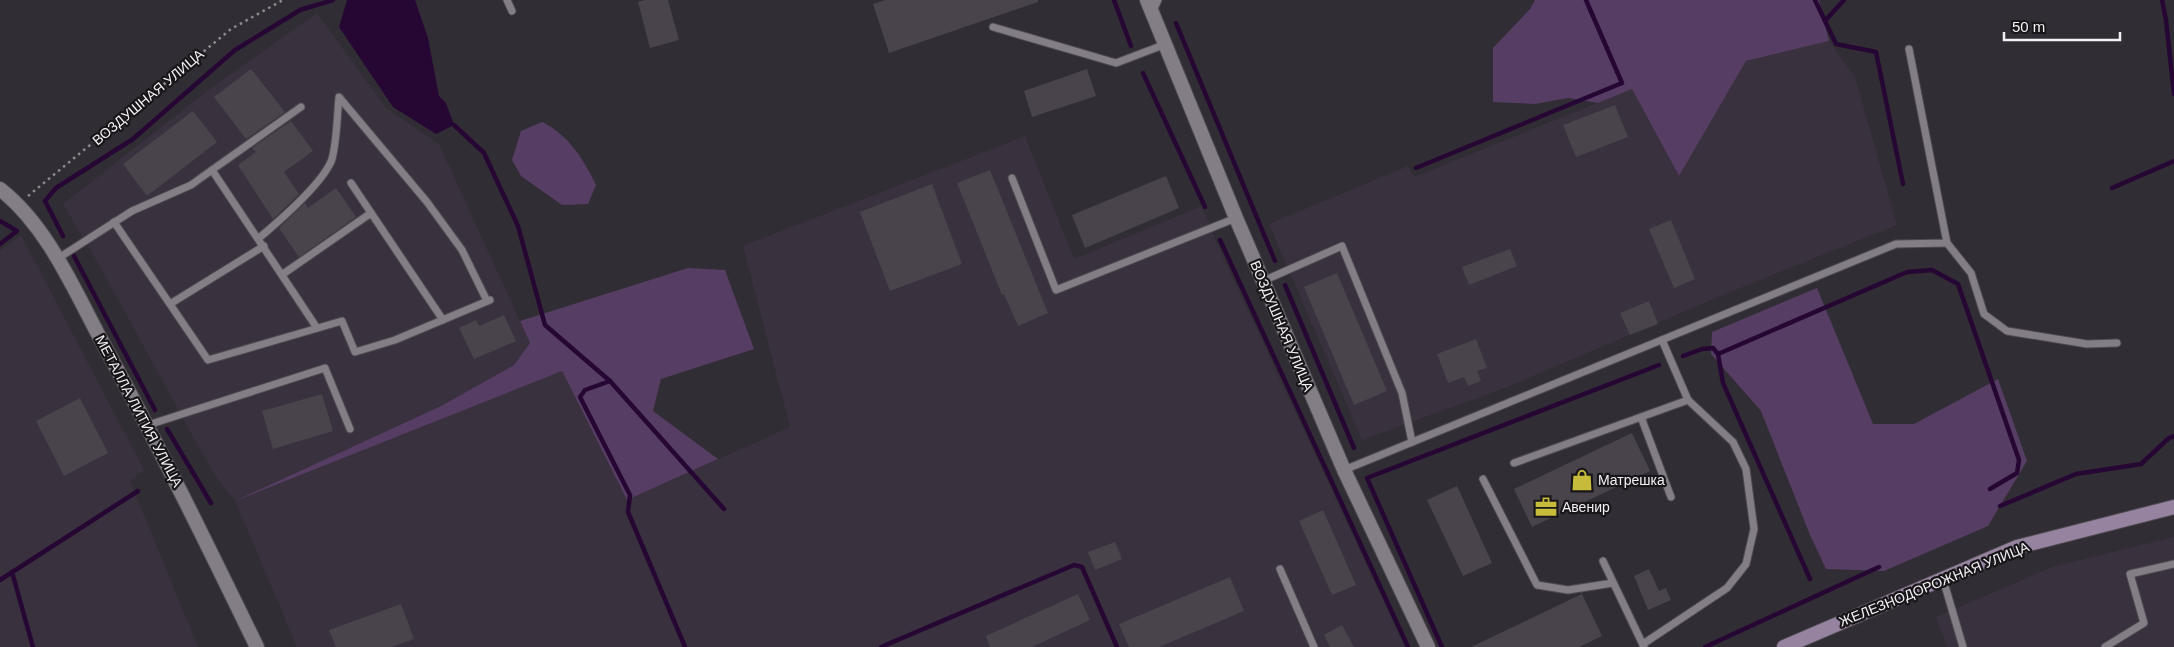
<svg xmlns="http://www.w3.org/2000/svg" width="2174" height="647" font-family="Arial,sans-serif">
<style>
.built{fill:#39313e}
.green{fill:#563d63}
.water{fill:#260734}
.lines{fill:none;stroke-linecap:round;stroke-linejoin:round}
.stream{stroke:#260734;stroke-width:4.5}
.building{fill:#49444c}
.service-casing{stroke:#4e4a50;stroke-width:9}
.minor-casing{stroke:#4e4a50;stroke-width:16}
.secondary-casing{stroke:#4e4a50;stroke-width:16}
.path{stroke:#8e8b90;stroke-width:2.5;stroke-dasharray:2.5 4;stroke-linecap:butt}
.service{stroke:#837d86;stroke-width:7}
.minor{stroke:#837d86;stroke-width:14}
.secondary{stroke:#95839f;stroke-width:14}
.labels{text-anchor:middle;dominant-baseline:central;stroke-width:4.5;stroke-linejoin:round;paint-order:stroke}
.street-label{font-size:14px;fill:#f4f1f5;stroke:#181619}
.poi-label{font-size:14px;fill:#f4f1f5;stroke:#181619;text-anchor:start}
</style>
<rect width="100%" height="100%" fill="#312d34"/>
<g class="built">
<polygon points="317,13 386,108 439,144 530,343 514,365 441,406 248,496 562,371 627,500 790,427 743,246 1025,136 1074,259 1202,206 1216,242 1405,647 297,647 235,501 216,477 195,440 98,263 63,204 203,94"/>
<polygon points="1829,41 1855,77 1897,225 1723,295 1502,389 1362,440 1269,224 1408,166 1414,177 1632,89 1679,176 1746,61"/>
<polygon points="21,235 144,470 130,481 198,647 0,647 0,251"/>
<polygon points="2174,537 2174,647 1947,647 1936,617 2052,567"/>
</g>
<g class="green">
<polygon points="1535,0 1819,0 1829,41 1746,61 1679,176 1632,89 1598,103 1568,98 1535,104 1493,102 1493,48 1530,9"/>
<path d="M542 122C569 135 583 159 596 185L588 204 562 205 521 176 512 160 521 131Z"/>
<polygon points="688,268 725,270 754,349 661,379 653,411 718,459 627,500 562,371 235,501 441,406 514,365 530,343 520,321"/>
<polygon points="1817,288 1873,424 1914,424 1998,379 2027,461 1988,526 1884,571 1826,569 1810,535 1761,411 1711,354 1712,332"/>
</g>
<polygon class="water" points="347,0 415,0 428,38 439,96 446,103 454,125 436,134 393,107 339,27"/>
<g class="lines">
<g class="stream">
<polyline points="1114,0 1131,46"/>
<polyline points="1815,0 1836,44 1876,52 1903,184"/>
<polyline points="2162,0 2166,20 2174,94"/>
<polyline points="1825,21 1844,0"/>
<polyline points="1176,23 1275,261"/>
<polyline points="1143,73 1205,207"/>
<polyline points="454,125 484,153 518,226 545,325 610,381 724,509"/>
<polyline points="1416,168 1622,83 1586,0"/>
<polyline points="2112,188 2174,161"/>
<polyline points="0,221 17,231 0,244"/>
<polyline points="63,236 45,201 56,188 133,139 235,50 300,10 333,0"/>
<polyline points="1220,240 1408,647"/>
<polyline points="74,256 155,410"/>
<polyline points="1285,285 1354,448"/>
<polyline points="1718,354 1907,272 1932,270 1958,284 2019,460 2017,473 1990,489"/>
<polyline points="1683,356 1702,349 1713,348 1718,354 1723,383 1810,579"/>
<polyline points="610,381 585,390 580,397 630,495 628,512 685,647"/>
<polyline points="167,429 211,503"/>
<polyline points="2000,506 2076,474 2141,464 2169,438 2174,436"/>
<polyline points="12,572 33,647"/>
<polyline points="0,580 138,491"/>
<polyline points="881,647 1074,565 1082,567 1117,647"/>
<polyline points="1442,647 1367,478 1659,365"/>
<polyline points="1705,647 1879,567"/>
</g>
</g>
<g class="building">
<polygon points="645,0 668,0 679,40 650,48 638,2"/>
<polygon points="885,0 1038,0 1038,2 889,53 873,4"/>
<polygon points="251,69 285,112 246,139 214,97"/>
<polygon points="1087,69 1096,96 1032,117 1024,91"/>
<polygon points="1615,105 1628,137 1576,157 1563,125"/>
<polygon points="193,111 217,142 147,196 123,164"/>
<polygon points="291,121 313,151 284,172 299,194 273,219 238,165 256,152 252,148"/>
<polygon points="990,170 1048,313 1018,326 1004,294 1002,295 957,183"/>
<polygon points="1166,176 1179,208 1085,248 1072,215"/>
<polygon points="932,184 962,264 890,291 860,212"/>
<polygon points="336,188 356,217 299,257 279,228 305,203 308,208"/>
<polygon points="1671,220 1695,279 1674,288 1649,229"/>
<polygon points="1510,249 1517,266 1469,285 1462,267"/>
<polygon points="1337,273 1387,391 1354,405 1304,287"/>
<polygon points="1649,301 1658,324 1630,335 1620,313"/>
<polygon points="504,315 516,341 474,359 459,328 476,320 479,326"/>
<polygon points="1476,339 1487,368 1477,371 1481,381 1468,386 1464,377 1448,383 1437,354"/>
<polygon points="322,394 333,431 273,449 262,411"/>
<polygon points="80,398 108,453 64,476 36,421"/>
<polygon points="1632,433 1650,471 1532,527 1514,489"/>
<polygon points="1457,486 1492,563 1463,576 1427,500"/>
<polygon points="1323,510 1356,585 1332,595 1299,521"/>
<polygon points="1115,542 1122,559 1095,570 1088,552"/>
<polygon points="1649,569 1659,591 1666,588 1671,600 1648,610 1634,576"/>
<polygon points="1230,577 1244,611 1159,647 1129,647 1119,624"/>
<polygon points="1078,594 1090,620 1032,647 990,647 986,636"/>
<polygon points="1582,594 1602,636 1579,647 1471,647"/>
<polygon points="401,604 414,639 391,647 336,647 329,630"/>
<polygon points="1342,625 1354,647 1330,647 1324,635"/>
</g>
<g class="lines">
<g class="service-casing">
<g id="service">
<polyline points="507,0 512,11"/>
<polyline points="1153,11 1158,0"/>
<polyline points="993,27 1116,63 1166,44"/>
<polyline points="212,170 301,107"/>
<polyline points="1012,178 1056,290 1236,218"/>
<polyline points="351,183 443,320"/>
<polyline points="114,222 208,360 342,321 355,352 395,340 490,300"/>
<path d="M259 238C278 222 324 182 332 159 337 140 337 117 339 97L427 202 462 250 487 301"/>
<polyline points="1947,243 1971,273 1984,314 2007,331 2087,344 2117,343"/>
<polyline points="57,259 132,211 191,185 212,170 317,328"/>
<polyline points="283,274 371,213"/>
<polyline points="1263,281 1342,246 1402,393 1412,442"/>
<polyline points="170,304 264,246"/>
<polyline points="1641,417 1671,497"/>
<polyline points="148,425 325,368 350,429"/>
<polyline points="1514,463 1688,400 1662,340"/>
<polyline points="1344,470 1896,244 1947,243 1909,49"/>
<polyline points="1483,479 1537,585 1568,590 1613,583"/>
<polyline points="1603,561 1644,647"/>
<polyline points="1280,569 1314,647"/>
<polyline points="1943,579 1963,647"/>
<polyline points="1643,644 1727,588 1746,564 1754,529 1746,469 1733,442 1688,400"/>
<polyline points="2105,647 2144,623 2130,574 2174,564"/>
</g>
</g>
<g class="minor-casing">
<g id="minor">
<polyline points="1147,0 1236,218 1344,470 1428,647"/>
<path d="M0 189C46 225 72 285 99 336 155 438 206 542 257 647"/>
</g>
</g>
<g class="secondary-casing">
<polyline id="secondary" points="1784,647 2017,547 2174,507"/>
</g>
<polyline class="path" points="28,196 231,29 283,0"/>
<use href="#service" class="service"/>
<use href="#minor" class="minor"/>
<use href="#secondary" class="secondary"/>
</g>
<defs>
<g id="shop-bare" transform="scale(1.725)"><path d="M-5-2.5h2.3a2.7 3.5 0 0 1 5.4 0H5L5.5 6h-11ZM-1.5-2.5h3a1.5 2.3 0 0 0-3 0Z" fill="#c7bb3b" stroke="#181619" stroke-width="2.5" paint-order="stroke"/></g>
<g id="office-bare" transform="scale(1.725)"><path d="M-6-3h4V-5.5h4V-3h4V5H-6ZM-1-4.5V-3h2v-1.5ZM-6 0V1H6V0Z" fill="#c7bb3b" stroke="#181619" stroke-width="2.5" paint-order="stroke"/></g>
</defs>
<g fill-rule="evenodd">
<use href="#shop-bare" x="1582" y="480"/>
<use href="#office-bare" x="1546" y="507"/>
</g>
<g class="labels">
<g class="street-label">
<text transform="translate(148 97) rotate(-40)">ВОЗДУШНАЯ УЛИЦА</text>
<text transform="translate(1282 326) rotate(67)">ВОЗДУШНАЯ УЛИЦА</text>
<text transform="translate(139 411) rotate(62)">МЕТАЛЛА ЛИТИЯ УЛИЦА</text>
<text transform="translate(1934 584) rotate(-22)">ЖЕЛЕЗНОДОРОЖНАЯ УЛИЦА</text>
</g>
<g class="poi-label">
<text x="1598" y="480">Матрешка</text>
<text x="1562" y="507">Авенир</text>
</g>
</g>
<path d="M2004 32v8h116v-8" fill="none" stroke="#f4f1f5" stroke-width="2.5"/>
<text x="2012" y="32" font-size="15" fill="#f4f1f5" stroke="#181619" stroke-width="4" paint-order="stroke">50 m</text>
</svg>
